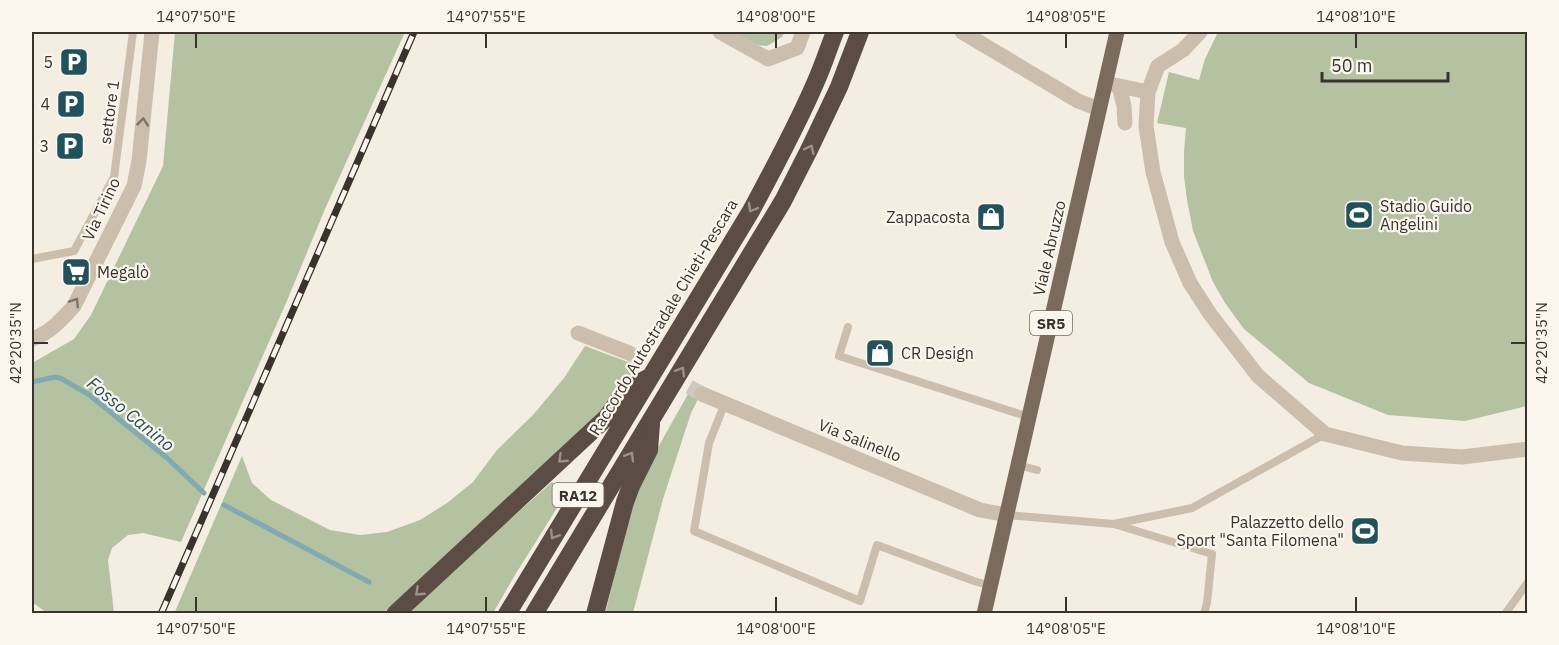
<svg xmlns="http://www.w3.org/2000/svg" width="1559" height="645" font-family="'IBM Plex Sans',sans-serif">
<style>
.green{fill:#b4c2a1}
.lines{fill:none;stroke-linecap:round;stroke-linejoin:round}
.stream{stroke:#81a9b0;stroke-width:5}
.minor-tunnel{stroke:#cec8be;stroke-width:15;stroke-dasharray:15 8;stroke-linecap:butt}
.service{stroke:#cbbead;stroke-width:8}
.minor{stroke:#cbbead;stroke-width:15}
.tertiary{stroke:#cbbead;stroke-width:15}
.primary{stroke:#7b6b5d;stroke-width:15}
.motorway{stroke:#5b4d43;stroke-width:18}
.rail-casing{stroke:#3a322c;stroke-width:7}
.rail{stroke:#faf6ee;stroke-width:4.5;stroke-dasharray:14;stroke-linecap:butt}
.oneway{stroke:#7b7166}
.oneway2{stroke:#9b9187}
.ticks{fill:none;stroke:#3a322c;stroke-width:2}
.labels{text-anchor:middle;dominant-baseline:central;stroke-width:4.5;stroke-linejoin:round;paint-order:stroke}
.shield{fill:#faf6ee;stroke:#746d66;stroke-width:1.5}
.shield-label{font-size:15px;font-weight:bold;fill:#3a322c}
.poi-label{font-size:16px;fill:#3a322c;stroke:#faf6ee;text-anchor:end}
.street-label{font-size:16px;fill:#3a322c;stroke:#faf6ee}
.water-label{font-size:18px;font-style:italic;fill:#22515b;stroke:#faf6ee}
.neatline{fill:none;stroke:#3a322c;stroke-width:2}
.ticks-label{font-size:15px;text-anchor:middle;fill:#3a322c}
</style>
<rect width="100%" height="100%" fill="#f3ede2"/>
<g class="green">
<polygon points="175,32 405,32 325,209 286,303 181,542 143,533 128,535 112,548 108,560 114,613 47,613 32,602 32,363 74,339 91,315 163,166"/>
<polygon points="731,32 785,32 782,37 767,46 758,45"/>
<polygon points="1218,32 1527,32 1527,406 1465,421 1388,415 1309,383 1244,329 1225,303 1213,282 1193,231 1187,200 1184,176 1184,152 1186,128 1157,123 1169,72 1199,80 1205,59"/>
<polygon points="585,346 636,365 624,387 590,425 453,552 383,613 174,614 242,456 252,483 271,500 330,530 360,535 387,532 420,520 447,503 473,482 497,450 533,415 564,378"/>
<polygon points="688,394 698,399 691,413 663,499 633,613 605,614 631,508 647,467"/>
<polygon points="552,482 567,492 515,575 493,613 408,614 438,584"/>
</g>
<g class="lines">
<g class="stream">
<polyline points="32,382 55,377 60,378 88,394 167,458 204,493"/>
<polyline points="224,505 369,582"/>
</g>
<polyline class="minor-tunnel" points="629,353 702,394"/>
<g class="service">
<polyline points="32,259 74,251 114,177 133,32"/>
<polyline points="848,327 839,356 1029,417"/>
<polyline points="725,403 709,443 694,531 860,601 877,545 974,581 991,586"/>
<polyline points="1018,465 1037,470"/>
<polyline points="1007,515 1114,524"/>
<polyline points="1204,614 1207,603 1212,554 1114,524 1192,508 1325,434"/>
<polyline points="1505,614 1528,582"/>
</g>
<g class="minor">
<polyline points="720,32 768,59 797,48 803,32"/>
<polyline points="962,32 1078,101 1099,109"/>
<polyline points="1200,32 1183,50 1158,66 1148,92 1146,126 1153,172 1172,242 1190,283 1210,314 1258,376 1325,434 1402,453 1462,457 1528,449"/>
<polyline points="1105,83 1148,92"/>
<polyline points="1119,86 1124,106 1125,123"/>
<polyline points="578,333 629,353"/>
<polyline points="702,394 980,510 1007,515"/>
</g>
<path class="tertiary" d="M32 339C50 333 61 320 74 306L134 186 139 161 152 32"/>
<polyline class="primary" points="984,614 1117,32"/>
<g class="motorway">
<polyline points="395,614 607,417 625,392 646,379"/>
<path d="M507 614 751 211C774 168 798 124 817 79 824 63 829 47 835 32"/>
<polyline points="534,614 783,201 809,150 839,87 860,32"/>
<polyline points="595,614 625,502 631,486 649,450 651,424"/>
</g>
<g class="rail-casing">
<polyline id="rail" points="161,614 414,32"/>
</g>
<use href="#rail" class="rail"/>
</g>
<defs><path id="oneway-chevron" d="M-2-3.5L2.5 0L-2 3.5" fill="none" stroke-width="1.6" stroke-linecap="round" stroke-linejoin="round" transform="scale(1.5)"/></defs>
<g class="oneway">
<use href="#oneway-chevron" transform="translate(143 122) rotate(-84)"/>
<use href="#oneway-chevron" transform="translate(75 302) rotate(-57)"/>
</g>
<g class="oneway2">
<use href="#oneway-chevron" transform="translate(810 149) rotate(-64)"/>
<use href="#oneway-chevron" transform="translate(752 208) rotate(120)"/>
<use href="#oneway-chevron" transform="translate(681 371) rotate(-59)"/>
<use href="#oneway-chevron" transform="translate(630 456) rotate(-59)"/>
<use href="#oneway-chevron" transform="translate(562 459) rotate(137)"/>
<use href="#oneway-chevron" transform="translate(554 535) rotate(121)"/>
<use href="#oneway-chevron" transform="translate(419 592) rotate(137)"/>
</g>
<path class="ticks" d="M196 33V48M486 33V48M776 33V48M1066 33V48M1356 33V48M33 343H48M1511 343H1526M196 597V612M486 597V612M776 597V612M1066 597V612M1356 597V612"/>
<defs>
<g id="parking-square" transform="scale(1.5)"><rect x="-9" y="-9" width="18" height="18" rx="4" fill="#22515b" stroke="#faf6ee"/><path d="M-3.5-5.5H1a3.5 3.5 0 0 1 0 7H-1V5.5H-3.5ZM-1-3.4V-.6H.8a1.4 1.4 0 0 0 0-2.8Z" fill="#fff"/></g>
<g id="stadium-square" transform="scale(1.5)"><rect x="-9" y="-9" width="18" height="18" rx="4" fill="#22515b" stroke="#faf6ee"/><path d="M0-5a6.5 5 0 1 0 0 10a6.5 5 0 1 0 0-10ZM-3.5-1.8h7v3.6h-7Z" fill="#fff"/></g>
<g id="shop-square" transform="scale(1.5)"><rect x="-9" y="-9" width="18" height="18" rx="4" fill="#22515b" stroke="#faf6ee"/><path d="M-5-2.5h2.3a2.7 3.5 0 0 1 5.4 0H5L5.5 6h-11ZM-1.5-2.5h3a1.5 2.3 0 0 0-3 0Z" fill="#fff"/></g>
<g id="supermarket-square" transform="scale(1.5)"><rect x="-9" y="-9" width="18" height="18" rx="4" fill="#22515b" stroke="#faf6ee"/><path d="M-6-5.5h2.5l.6 2H6L4.5 2H-2.5L-4.4-4H-6ZM-1.5 3.2a1.3 1.3 0 1 0 .1 0ZM3 3.2a1.3 1.3 0 1 0 .1 0Z" fill="#fff"/></g>
</defs>
<g fill-rule="evenodd">
<use href="#parking-square" x="74" y="62"/>
<use href="#parking-square" x="71" y="104"/>
<use href="#parking-square" x="70" y="146"/>
<use href="#stadium-square" x="1359" y="215"/>
<use href="#shop-square" x="991" y="217"/>
<use href="#supermarket-square" x="76" y="272"/>
<use href="#shop-square" x="880" y="353"/>
<use href="#stadium-square" x="1365" y="531"/>
</g>
<g class="labels">
<g class="shield">
<rect x="1030" y="311" width="42" height="24" rx="4.5"/>
<rect x="552.5" y="483" width="51" height="24" rx="4.5"/>
</g>
<g class="shield-label">
<text x="1051" y="323">SR5</text>
<text x="578" y="495">RA12</text>
</g>
<g class="poi-label">
<text x="53" y="62">5</text>
<text x="50" y="104">4</text>
<text x="49" y="146">3</text>
<text x="1380" y="206" text-anchor="start">Stadio Guido<tspan x="1380" dy="18">Angelini</tspan></text>
<text x="970" y="217">Zappacosta</text>
<text x="97" y="272" text-anchor="start">Megalò</text>
<text x="901" y="353" text-anchor="start">CR Design</text>
<text x="1344" y="522">Palazzetto dello<tspan x="1344" dy="18">Sport "Santa Filomena"</tspan></text>
</g>
<g class="street-label">
<text transform="translate(109 112) rotate(-82)">settore 1</text>
<text transform="translate(101 209) rotate(-65)">Via Tirino</text>
<text transform="translate(1049 248) rotate(-77)">Viale Abruzzo</text>
<text transform="translate(663 317) rotate(-59)">Raccordo Autostradale Chieti-Pescara</text>
<text transform="translate(860 440) rotate(22)">Via Salinello</text>
</g>
<g class="water-label">
<text transform="translate(131 414) rotate(39)">Fosso Canino</text>
</g>
</g>
<rect width="1559" height="645" fill="none" stroke="#faf6ee" stroke-width="66"/>
<path d="M1322 72v9h126v-9" fill="none" stroke="#3a322c" stroke-width="3"/>
<text x="1331" y="72" font-size="18" fill="#3a322c" stroke="#faf6ee" stroke-width="4.5" paint-order="stroke">50 m</text>
<rect x="33" y="33" width="1493" height="579" class="neatline"/>
<g class="ticks-label">
<text x="196" y="22">14°07'50"E</text>
<text x="486" y="22">14°07'55"E</text>
<text x="776" y="22">14°08'00"E</text>
<text x="1066" y="22">14°08'05"E</text>
<text x="1356" y="22">14°08'10"E</text>
<text transform="translate(16 343) rotate(-90)" y="5">42°20'35"N</text>
<text transform="translate(1542 343) rotate(-90)" y="5">42°20'35"N</text>
<text x="196" y="634">14°07'50"E</text>
<text x="486" y="634">14°07'55"E</text>
<text x="776" y="634">14°08'00"E</text>
<text x="1066" y="634">14°08'05"E</text>
<text x="1356" y="634">14°08'10"E</text>
</g>
</svg>
